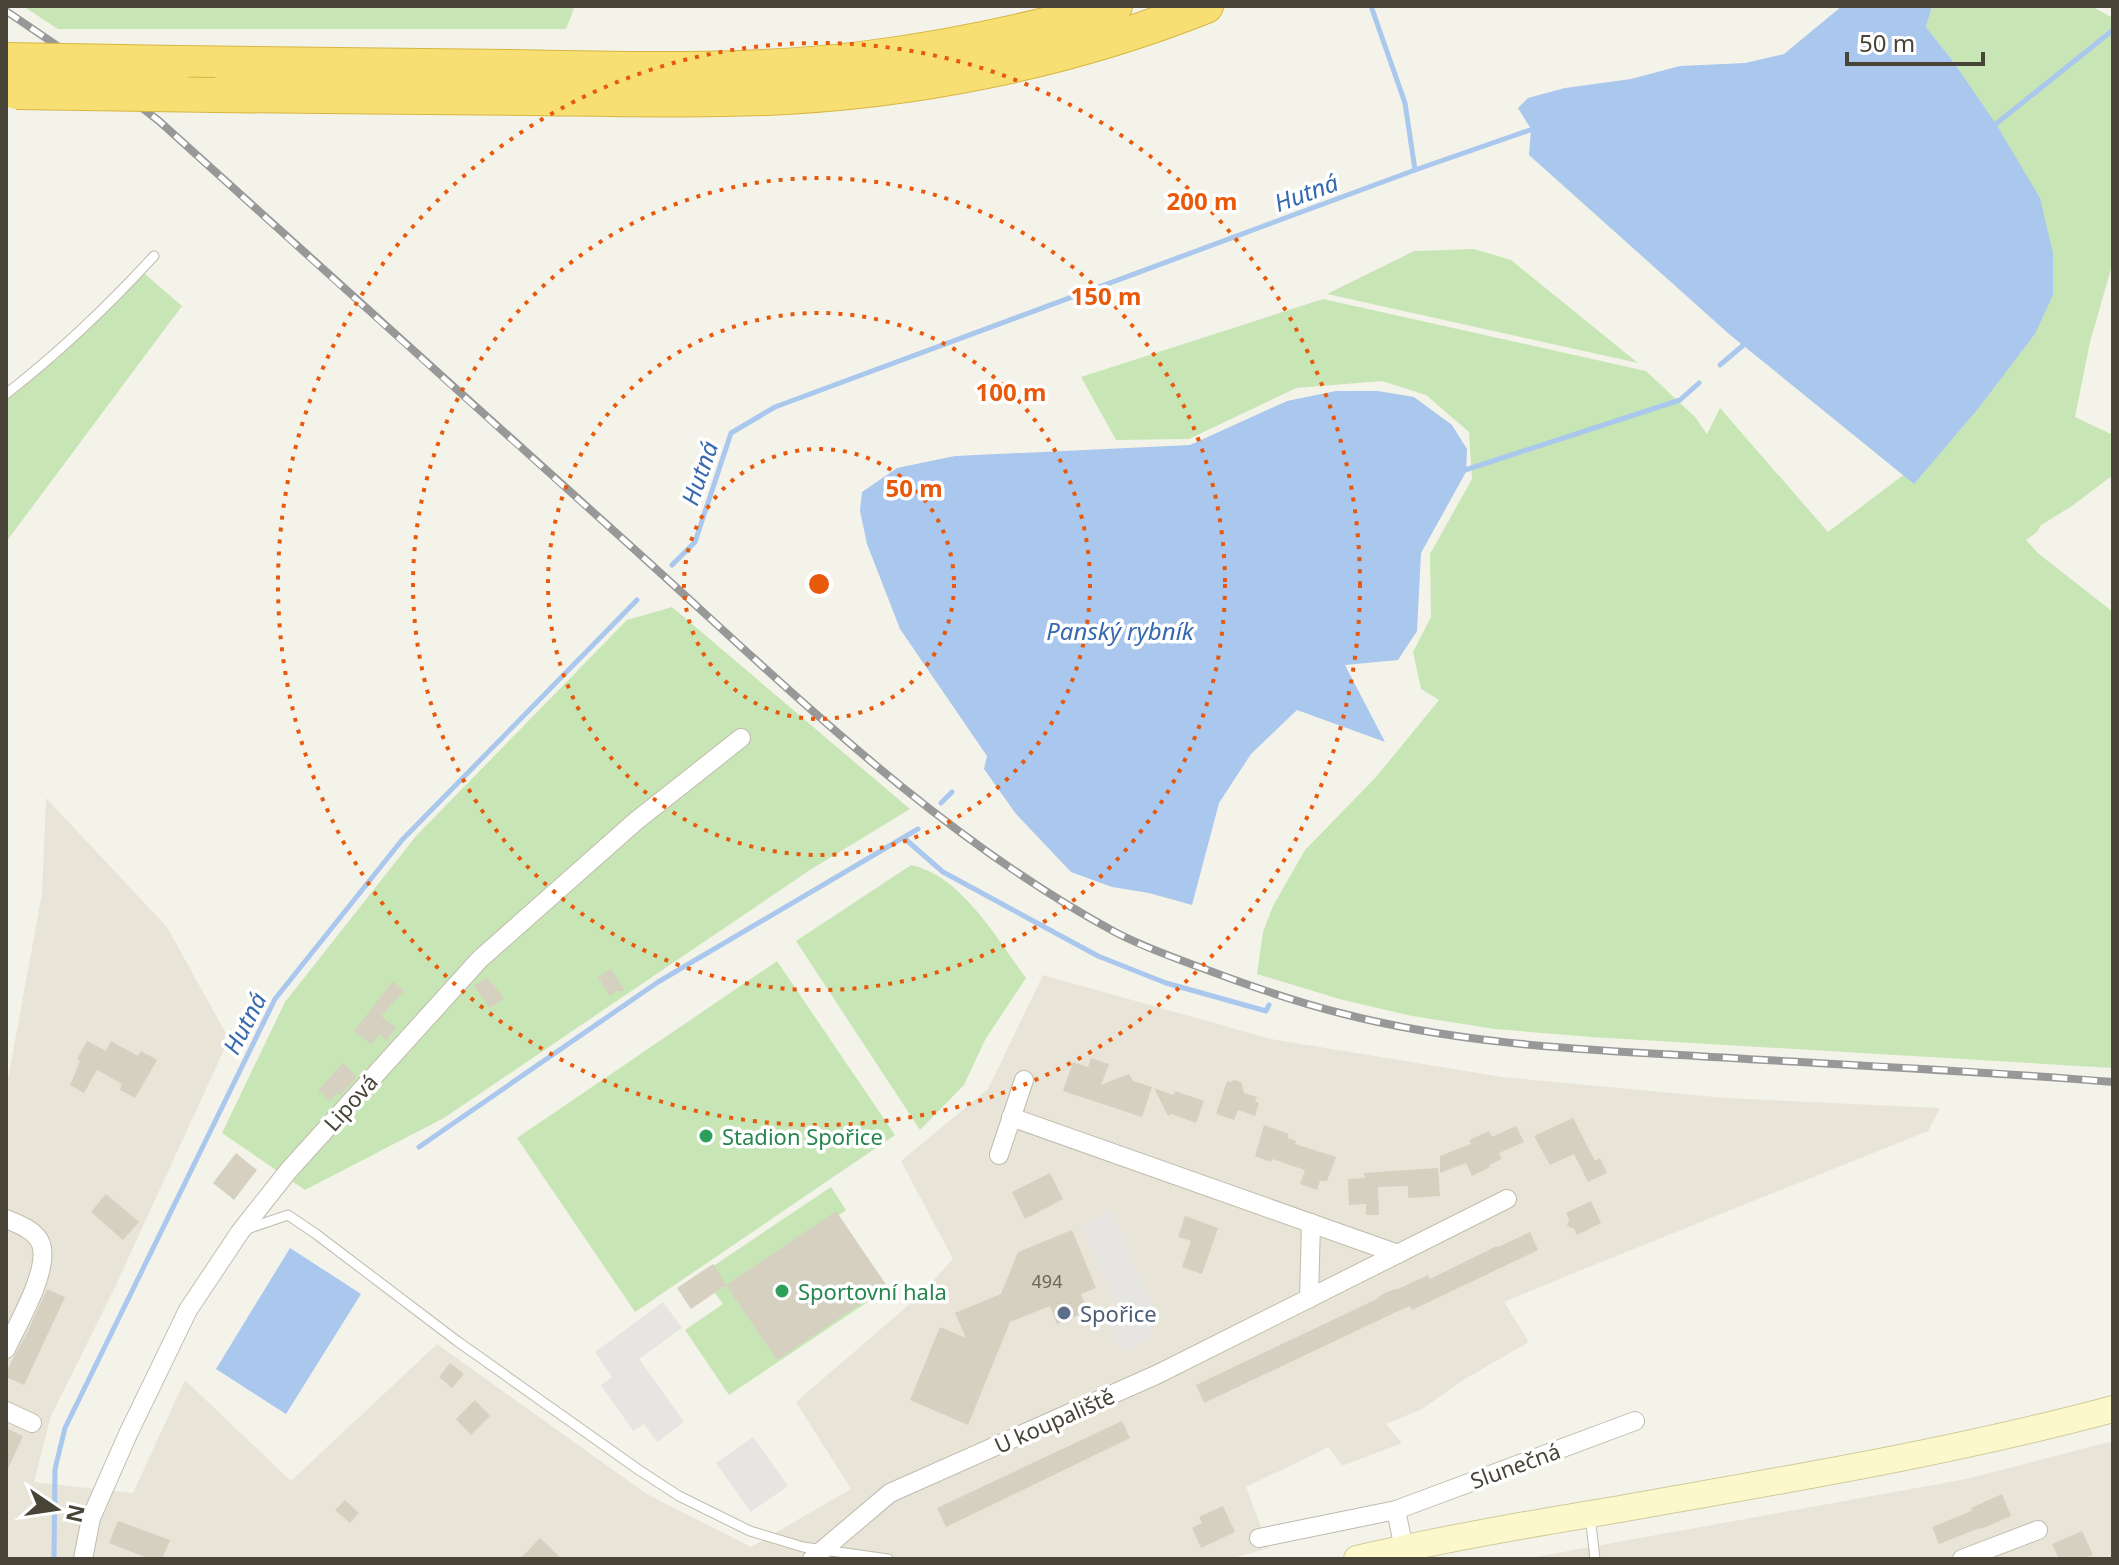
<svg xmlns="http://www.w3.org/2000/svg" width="2119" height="1565" font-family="'Noto Sans',sans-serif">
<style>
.residential{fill:#e8e5d8}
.green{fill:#c8e6b5}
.parking{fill:#e6e5e1}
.water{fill:#aac7ed}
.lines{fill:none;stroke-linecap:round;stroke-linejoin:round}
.stream{stroke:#aac7ed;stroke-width:5}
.building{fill:#d5d0c0}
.lane-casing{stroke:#bfbcad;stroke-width:11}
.street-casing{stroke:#bfbcad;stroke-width:20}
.secondary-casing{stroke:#d1cb9c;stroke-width:28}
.highway-casing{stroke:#d6b642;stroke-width:36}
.lane{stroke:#fff;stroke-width:9}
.street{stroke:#fff;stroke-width:18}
.secondary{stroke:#fcf8cc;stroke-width:26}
.highway{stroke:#f7df73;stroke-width:34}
.rail-casing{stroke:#989898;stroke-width:8}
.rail{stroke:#fff;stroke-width:5;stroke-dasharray:15;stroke-linecap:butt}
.highway-bridge-casing{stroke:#d6b642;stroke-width:36;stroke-linecap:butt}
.highway-bridge{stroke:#f7df73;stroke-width:34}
.ring{fill:none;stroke:#e8590c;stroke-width:4;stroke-dasharray:4 8}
.leisure-dot{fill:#2e9e5b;stroke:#fff;stroke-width:3}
.service-dot{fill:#5c6f8a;stroke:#fff;stroke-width:3}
.labels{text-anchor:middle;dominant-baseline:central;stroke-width:7;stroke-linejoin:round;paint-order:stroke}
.number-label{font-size:18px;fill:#6b675a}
.street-label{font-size:22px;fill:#484438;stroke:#fff}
.leisure-label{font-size:22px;fill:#27864d;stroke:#fff;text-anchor:start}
.service-label{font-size:22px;fill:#4e5e75;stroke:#fff;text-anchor:start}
.water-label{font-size:24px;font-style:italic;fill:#3669af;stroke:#fff}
.centre{fill:#e8590c;stroke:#fff;stroke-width:4}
.ring-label{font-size:24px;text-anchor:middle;font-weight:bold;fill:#e8590c;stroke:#fff;stroke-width:7;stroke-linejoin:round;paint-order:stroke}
</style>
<rect width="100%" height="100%" fill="#f4f3ea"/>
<g class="residential">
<polygon points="46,798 167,927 229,1039 115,1287 51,1416 34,1482 133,1493 185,1380 291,1481 437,1344 645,1493 751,1547 851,1489 796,1402 919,1296 953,1259 901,1161 988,1089 1043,975 1271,1039 1502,1077 1726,1098 1940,1108 1928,1131 1574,1273 1504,1302 1529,1342 1465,1379 1422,1409 1386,1424 1402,1443 1342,1466 1329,1447 1246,1487 1269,1548 1229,1559 6,1559 6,1090 42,893"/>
<polygon points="2113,1441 2113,1559 1524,1559 1966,1479"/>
</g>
<g class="green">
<polygon points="23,6 575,6 566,29 58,29"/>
<polygon points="1932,6 2091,6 2113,18 2113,262 2090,342 2075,417 2113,435 2113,475 2072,506 2041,525 2037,532 2026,540 2039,554 2113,612 2113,1068 1591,1037 1495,1029 1412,1016 1343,1000 1257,974 1263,932 1273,906 1305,850 1376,777 1439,700 1421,689 1413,652 1431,617 1430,554 1472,479 1469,432 1426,395 1382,381 1296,388 1189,439 1116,440 1081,377 1323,299 1646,371 1695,417 1707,434 1720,408 1828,532 1955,436 2035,334 2040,198 1952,60 1926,27"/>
<polygon points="1474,249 1511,260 1638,363 1327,294 1414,251"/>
<polygon points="144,273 182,306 6,542 6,399 56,360"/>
<polygon points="672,607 910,809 810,870 444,1118 305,1190 222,1133 285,1002 416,836 627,620"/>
<path d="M911 865C961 875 997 939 1026 978L985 1040 964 1085 920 1130 796 941Z"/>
<polygon points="777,961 895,1135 635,1312 517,1138"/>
<polygon points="831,1187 846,1210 838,1216 887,1289 729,1395 685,1330 723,1304 714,1292 679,1289"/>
</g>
<g class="parking">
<polygon points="1111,1210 1154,1308 1143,1313 1154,1338 1122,1352 1109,1323 1121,1317 1080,1224"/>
<polygon points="663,1302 682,1328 639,1359 684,1422 657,1442 644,1424 633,1431 601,1385 612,1377 595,1352"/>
<polygon points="753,1437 788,1486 751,1512 716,1463"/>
</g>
<g class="water">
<polygon points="1842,6 1932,6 1926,27 1952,60 1996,124 2040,198 2053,253 2053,295 2035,334 1977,410 1914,484 1729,334 1529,155 1531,129 1518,108 1528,98 1565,88 1631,79 1680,66 1745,63 1784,54"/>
<polygon points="1336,391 1378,391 1414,397 1452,425 1467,449 1466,472 1421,553 1417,631 1398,660 1345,665 1385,742 1297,710 1251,754 1219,803 1192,905 1149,893 1112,887 1071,872 1016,814 984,769 987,756 900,629 867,544 860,511 862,492 897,468 955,456 1190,445 1287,401"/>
<polygon points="290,1248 361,1294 286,1414 216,1369"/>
</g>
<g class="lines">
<g class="stream">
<polyline points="1371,6 1405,103 1415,170"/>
<polyline points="1992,127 2113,30"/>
<polyline points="1720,365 1747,342"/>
<polyline points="1462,471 1680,400 1699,383"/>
<polyline points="672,565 695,542 731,433 775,407 1415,170 1536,128"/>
<polyline points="941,803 952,792"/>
<polyline points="904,838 943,872 1098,956 1166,983 1266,1011 1269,1005"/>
<polyline points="419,1147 658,982 918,829"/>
<polyline points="54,1559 55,1469 65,1428 275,999 402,840 637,600"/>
</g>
</g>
<g class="building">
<polygon points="611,969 625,991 617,991 610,996 598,977"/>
<polygon points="487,977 504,998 490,1008 474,986"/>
<polygon points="393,981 404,991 381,1016 396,1028 386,1040 379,1034 371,1044 354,1031"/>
<polygon points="87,1041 106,1051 111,1041 138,1056 141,1051 157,1060 135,1098 120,1090 122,1084 97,1070 84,1093 70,1085 80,1061 77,1059"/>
<polygon points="1091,1058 1109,1064 1101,1085 1129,1074 1133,1081 1152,1087 1142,1117 1063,1091 1073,1062 1088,1067"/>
<polygon points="343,1063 357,1077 340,1095 337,1093 330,1101 318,1090"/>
<polygon points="1234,1080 1241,1082 1244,1093 1257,1097 1255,1101 1259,1103 1255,1116 1238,1110 1234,1120 1216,1114 1227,1081 1231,1082"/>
<polygon points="1154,1088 1173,1095 1175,1091 1204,1101 1196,1123 1172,1114 1168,1116"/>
<polygon points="1573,1118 1595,1161 1600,1158 1607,1173 1588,1182 1574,1154 1550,1165 1534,1136"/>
<polygon points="1264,1125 1289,1134 1287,1138 1296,1141 1295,1144 1336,1157 1327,1181 1320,1181 1317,1190 1300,1184 1305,1170 1272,1159 1271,1162 1255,1156"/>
<polygon points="1516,1126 1524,1142 1499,1153 1502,1159 1489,1165 1490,1167 1472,1176 1466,1163 1440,1173 1440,1156 1471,1144 1469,1140 1489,1131 1492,1137"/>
<polygon points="236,1153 257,1170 234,1200 213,1183"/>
<polygon points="1438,1168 1440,1196 1408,1198 1408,1186 1378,1187 1379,1215 1366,1215 1366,1204 1349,1205 1348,1179 1365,1178 1364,1173"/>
<polygon points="1050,1173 1063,1199 1025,1219 1012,1192"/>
<polygon points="106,1194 139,1222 123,1240 91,1212"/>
<polygon points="1591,1201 1601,1223 1577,1235 1574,1229 1567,1226 1569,1219 1566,1213"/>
<polygon points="836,1211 887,1286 777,1360 726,1285"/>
<polygon points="1185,1216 1218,1228 1202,1274 1182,1267 1191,1241 1178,1237"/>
<polygon points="1072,1230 1096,1288 1081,1294 1088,1311 1057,1324 1050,1306 1010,1322 968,1425 910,1400 940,1327 966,1338 955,1313 1001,1294 1018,1252"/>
<polygon points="1530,1232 1538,1250 1412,1310 1410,1306 1396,1312 1204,1403 1196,1385 1379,1298 1378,1297 1387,1292 1395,1289 1396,1290 1428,1275 1430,1279 1497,1246 1498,1247"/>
<polygon points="713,1264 726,1285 691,1309 677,1288"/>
<polygon points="47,1289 65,1297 24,1385 6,1377 6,1372 28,1331"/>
<polygon points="450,1363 464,1374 452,1388 439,1377"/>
<polygon points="475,1400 490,1416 471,1435 456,1419"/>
<polygon points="1122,1421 1130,1438 946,1527 937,1508"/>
<polygon points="6,1428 23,1436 6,1473"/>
<polygon points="2002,1494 2011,1516 1981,1529 1980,1528 1939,1544 1932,1527 1972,1511 1971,1508"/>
<polygon points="345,1500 359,1513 350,1523 335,1510"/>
<polygon points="1223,1506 1235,1532 1201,1548 1192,1528 1202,1523 1199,1517"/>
<polygon points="118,1521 170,1540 162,1559 150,1559 109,1543"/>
<polygon points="2082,1531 2093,1555 2083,1559 2059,1559 2052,1544"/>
<polygon points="540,1538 562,1559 520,1559"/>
</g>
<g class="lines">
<g class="lane-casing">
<g id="lane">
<path d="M6 394C60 352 108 306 154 256"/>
<polyline points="247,1229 288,1215 316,1234 457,1341 639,1470 679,1496 750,1531 803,1547 888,1559"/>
<polyline points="1590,1515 1595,1559"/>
</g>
</g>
<g class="street-casing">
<g id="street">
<polyline points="1011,1117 1398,1254"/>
<polyline points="999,1155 1024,1080"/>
<path d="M6 1219C18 1224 36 1230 41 1244 50 1270 17 1325 6 1349"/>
<polyline points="1309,1299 1311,1223"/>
<polyline points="6,1411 32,1423"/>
<polyline points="1396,1510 1404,1549"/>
<polyline points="1259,1538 1396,1510 1635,1421"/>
<polyline points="83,1559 91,1518 128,1434 188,1310 240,1232 289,1170 480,959 636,821 741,738"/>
<polyline points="812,1559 890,1493 1158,1374 1507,1199"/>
<polyline points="1962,1559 2038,1530"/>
</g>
</g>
<g class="secondary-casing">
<path id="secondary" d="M1357 1559C1446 1538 1536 1523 1626 1508 1789 1479 1953 1452 2113 1409"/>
</g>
<g class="highway-casing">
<g id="highway">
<path d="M179 63C289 65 400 66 511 67 627 69 745 73 861 59 947 48 1031 31 1115 6"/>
<path d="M215 95C320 96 424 97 529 98 608 99 686 101 765 98 914 92 1068 61 1206 6"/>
</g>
</g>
<use href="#lane" class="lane"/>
<use href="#street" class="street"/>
<use href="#secondary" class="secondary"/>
<use href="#highway" class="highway"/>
<g class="rail-casing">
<path id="rail" d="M6 11 93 70 159 121C317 264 475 407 634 549 786 686 934 834 1115 932 1145 948 1178 959 1210 971 1253 987 1296 1002 1340 1013 1452 1042 1565 1049 1680 1055 1824 1064 1969 1070 2113 1082"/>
</g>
<use href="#rail" class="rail"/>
<g class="highway-bridge-casing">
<g id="highway-bridge">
<polyline points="6,60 179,63"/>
<polyline points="16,92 215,95"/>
</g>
</g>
<use href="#highway-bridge" class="highway-bridge"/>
</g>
<g class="ring">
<circle cx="819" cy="584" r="135"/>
<circle cx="819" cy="584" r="271"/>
<circle cx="819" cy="584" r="406"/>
<circle cx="819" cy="584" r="541"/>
</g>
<g class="leisure-dot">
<circle cx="706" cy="1136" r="8"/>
<circle cx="782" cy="1291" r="8"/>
</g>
<circle class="service-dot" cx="1064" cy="1313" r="8"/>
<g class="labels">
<g class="number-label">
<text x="1047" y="1281">494</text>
</g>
<g class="street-label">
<text transform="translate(350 1102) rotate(-48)">Lipová</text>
<text transform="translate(1054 1420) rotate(-24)">U koupaliště</text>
<text transform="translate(1515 1465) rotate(-20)">Slunečná</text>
</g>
<g class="leisure-label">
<text x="722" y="1136">Stadion Spořice</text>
<text x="798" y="1291">Sportovní hala</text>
</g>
<g class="service-label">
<text x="1080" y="1313">Spořice</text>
</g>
<g class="water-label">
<text transform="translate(1306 192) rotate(-20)">Hutná</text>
<text transform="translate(699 473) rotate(-71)">Hutná</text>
<text x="1120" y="630">Panský rybník</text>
<text transform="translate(244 1023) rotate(-63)">Hutná</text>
</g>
</g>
<circle cx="819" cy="584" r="12" class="centre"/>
<g class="ring-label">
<text x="1202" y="210">200 m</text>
<text x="1106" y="305">150 m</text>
<text x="1011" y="401">100 m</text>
<text x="914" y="497">50 m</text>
</g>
<rect width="2119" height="1565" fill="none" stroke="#484438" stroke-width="16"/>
<g transform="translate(56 1509) rotate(103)" stroke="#ffffff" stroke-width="6" paint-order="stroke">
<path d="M0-6L14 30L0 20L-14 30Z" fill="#484438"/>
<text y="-12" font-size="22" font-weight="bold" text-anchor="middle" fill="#484438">N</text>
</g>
<path d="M1847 52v12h136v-12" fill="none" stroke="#484438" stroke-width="4"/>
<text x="1859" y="52" font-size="24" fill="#484438" stroke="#ffffff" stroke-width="6" paint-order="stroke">50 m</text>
</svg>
